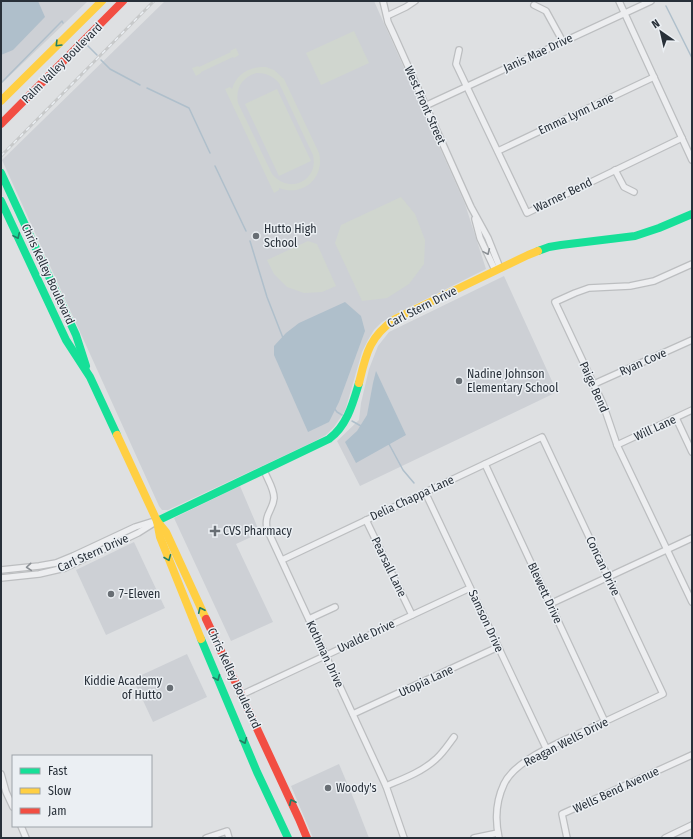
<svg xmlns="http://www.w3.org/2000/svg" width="693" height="839" font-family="'Fira Sans Condensed',sans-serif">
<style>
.built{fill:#cdd0d5}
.green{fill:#d0d6cf;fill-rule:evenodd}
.water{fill:#afbfcb}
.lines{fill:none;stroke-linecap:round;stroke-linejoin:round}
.stream{stroke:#afbfcb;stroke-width:1.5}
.street-casing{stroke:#bcbec0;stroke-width:8}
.street{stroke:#edeef0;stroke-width:5.5}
.fast{stroke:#16e098;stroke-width:8}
.slow{stroke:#ffcf43;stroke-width:8}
.jam{stroke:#f24e42;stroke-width:8}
.rail-casing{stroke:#c7c9ca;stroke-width:3}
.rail{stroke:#ebeff3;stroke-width:1.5;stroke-dasharray:4.5;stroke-linecap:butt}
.oneway{stroke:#207f64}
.oneway2{stroke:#8a8f94}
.poi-dot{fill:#686e74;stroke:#ebeff3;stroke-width:1.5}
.labels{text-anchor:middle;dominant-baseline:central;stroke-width:3;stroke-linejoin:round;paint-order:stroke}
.street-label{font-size:12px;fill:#283039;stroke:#ebeff3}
.poi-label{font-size:12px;fill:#283039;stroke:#ebeff3;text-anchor:start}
</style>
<rect width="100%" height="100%" fill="#dee0e2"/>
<g class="built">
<polygon points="1,1 88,1 1,84"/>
<polygon points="165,1 374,1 465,204 486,269 394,315 382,322 374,330 368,340 362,352 345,411 334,427 326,435 315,441 168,510 162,510 159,506 2,160"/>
<polygon points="504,276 557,392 360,486 337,441 359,420 361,403 369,369 378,346 389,332"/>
<polygon points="240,486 260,533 236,544 273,622 231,641 174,518"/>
<polygon points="134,542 165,608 106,635 76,570"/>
<polygon points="187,654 207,697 153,722 133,679"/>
<polygon points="339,764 355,802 369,838 313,838 291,786"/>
</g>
<g class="green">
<polygon points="354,31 369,63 321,85 306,53"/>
<polygon points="236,48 239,55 234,58 233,57 201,72 201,73 196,76 192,68 198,66 199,67 231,52 230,51"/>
<path d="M261 67H266L274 70 284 79 319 153C325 178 303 197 279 188V190L274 193 225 89 230 87 232 89C236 75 247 68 261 67ZM257 73C266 73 273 76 279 83L313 155C319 181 289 195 272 174L238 103C235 88 243 76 257 73Z"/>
<polygon points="277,89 311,161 279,176 245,104"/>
<polygon points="401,197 415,214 425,240 424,264 409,284 387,298 362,301 335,243 341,225"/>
<polygon points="308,241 317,244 336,286 322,292 304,293 287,287 274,274 267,260"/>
</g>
<g class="water">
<polygon points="1,1 38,1 45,17 13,50 1,55"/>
<polygon points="345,302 361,316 365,331 339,402 329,422 308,432 274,355 274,346 286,333 299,323"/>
<polygon points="376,371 406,435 356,463 345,442 357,431 367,415 373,383"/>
</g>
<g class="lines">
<g class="stream">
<polyline points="666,6 692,58"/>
<polyline points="86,44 97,55"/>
<polyline points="101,60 110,69 140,85"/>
<polyline points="1,83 62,21 63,23"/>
<polyline points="147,88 189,108 210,153"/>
<polyline points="215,166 246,231"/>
<polyline points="250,241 267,297 283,338"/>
<polyline points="334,408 337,412 342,415"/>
<polyline points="352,421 361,426"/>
<polyline points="387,443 389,444 403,470 414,483"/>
</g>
<g class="street-casing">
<g id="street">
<polyline points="383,1 388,22 394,35 471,207 488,238 500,268"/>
<polyline points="619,1 692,160"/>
<polyline points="534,5 546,11 563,42"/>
<polyline points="387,16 406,7 415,1"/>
<polyline points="459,50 456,64 527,213 682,138"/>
<polyline points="425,106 651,1"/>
<polyline points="498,151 654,77"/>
<polyline points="615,170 624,187 634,192"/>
<polyline points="475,219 480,238 495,270"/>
<polyline points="692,264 654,281 630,286 589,288 575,293 555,302 603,404 617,445 692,602"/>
<polyline points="594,384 692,340"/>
<polyline points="676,418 692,452"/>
<polyline points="617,445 692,410"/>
<polyline points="485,464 605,722"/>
<path d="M264 470C267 479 274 488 274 498 273 510 264 514 267 529L386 786 404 838"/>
<polyline points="425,492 547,750"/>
<polyline points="366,520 412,615"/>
<path d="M282 560 542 437 663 694C640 705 617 716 593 727 568 739 516 758 504 784 496 801 495 820 499 838"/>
<polyline points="1,570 39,566 56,563 73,556 135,527 151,522"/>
<polyline points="1,578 39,574 65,568 138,533 157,521"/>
<polyline points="550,604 692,538"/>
<polyline points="309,619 335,607"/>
<polyline points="241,695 470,588"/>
<polyline points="353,714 498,647"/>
<polyline points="1,774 6,792 13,807"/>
<path d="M386 786C403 779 422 772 436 759 443 753 448 745 454 737"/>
<polyline points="21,826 26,838"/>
<polyline points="206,838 227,831 229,838"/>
<polyline points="474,838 498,833"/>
<polyline points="567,838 562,814 692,755"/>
<polyline points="665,838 692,825"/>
</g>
</g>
<use href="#street" class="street"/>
<g class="fast">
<polyline points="1,173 76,335 86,366"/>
<polyline points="1,201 66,340 90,377 117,435"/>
<polyline points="538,251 549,247 561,245 635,236 659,228 692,214"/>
<path d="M157 521 329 439C347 426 353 403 359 383"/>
<polyline points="201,639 257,772 288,838"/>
</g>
<g class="slow">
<polyline points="1,101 102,1"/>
<path d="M359 383C366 354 369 337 395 319L528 255 538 251"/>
<polyline points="117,435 157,521 166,532 206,619"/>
<polyline points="157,521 160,537 201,639"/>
</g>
<g class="jam">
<polyline points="1,124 123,1"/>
<polyline points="206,619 299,819 307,838"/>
</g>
<g class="rail-casing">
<polyline id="rail" points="1,156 154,1"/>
</g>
<use href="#rail" class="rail"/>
</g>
<defs><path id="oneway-chevron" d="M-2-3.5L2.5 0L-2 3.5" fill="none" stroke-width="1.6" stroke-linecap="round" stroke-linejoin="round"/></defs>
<g class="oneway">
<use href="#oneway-chevron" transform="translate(58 44) rotate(135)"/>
<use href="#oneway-chevron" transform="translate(17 236) rotate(65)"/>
<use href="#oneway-chevron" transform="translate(168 558) rotate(68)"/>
<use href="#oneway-chevron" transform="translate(201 610) rotate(-115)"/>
<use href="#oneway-chevron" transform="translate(217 678) rotate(67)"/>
<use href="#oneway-chevron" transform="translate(244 741) rotate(67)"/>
<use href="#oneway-chevron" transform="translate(292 802) rotate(-115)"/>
</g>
<g class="oneway2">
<use href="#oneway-chevron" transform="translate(487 252) rotate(66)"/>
<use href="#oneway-chevron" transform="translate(29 567) rotate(175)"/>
</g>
<g class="poi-dot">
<circle cx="256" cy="236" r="4"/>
<circle cx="459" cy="381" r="4"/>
<path d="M213 525h4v4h4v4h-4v4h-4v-4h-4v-4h4z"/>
<circle cx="111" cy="594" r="4"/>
<circle cx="170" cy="688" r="4"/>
<circle cx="328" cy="788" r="4"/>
</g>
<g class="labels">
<g class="street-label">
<text transform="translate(538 53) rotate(-25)">Janis Mae Drive</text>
<text transform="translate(62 63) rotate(-45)">Palm Valley Boulevard</text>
<text transform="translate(425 105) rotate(66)">West Front Street</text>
<text transform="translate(576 114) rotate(-25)">Emma Lynn Lane</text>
<text transform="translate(563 195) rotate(-26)">Warner Bend</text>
<text transform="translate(48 274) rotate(65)">Chris Kelley Boulevard</text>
<text transform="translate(422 307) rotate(-27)">Carl Stern Drive</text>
<text transform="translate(643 362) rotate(-24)">Ryan Cove</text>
<text transform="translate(594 387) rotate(66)">Paige Bend</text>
<text transform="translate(655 428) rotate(-25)">Will Lane</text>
<text transform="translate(412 498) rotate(-25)">Delia Chappa Lane</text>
<text transform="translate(93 553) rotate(-24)">Carl Stern Drive</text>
<text transform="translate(603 566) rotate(65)">Concan Drive</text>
<text transform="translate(389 567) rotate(64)">Pearsall Lane</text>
<text transform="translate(545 593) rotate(65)">Blewett Drive</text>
<text transform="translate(486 621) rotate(65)">Samson Drive</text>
<text transform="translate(366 636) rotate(-25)">Uvalde Drive</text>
<text transform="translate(325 654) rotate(65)">Kothman Drive</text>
<text transform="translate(234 678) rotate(65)">Chris Kelley Boulevard</text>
<text transform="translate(426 681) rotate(-25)">Utopia Lane</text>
<text transform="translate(566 742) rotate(-27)">Reagan Wells Drive</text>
<text transform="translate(616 790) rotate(-25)">Wells Bend Avenue</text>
</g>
<g class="poi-label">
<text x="264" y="229">Hutto High<tspan x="264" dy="14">School</tspan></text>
<text x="467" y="374">Nadine Johnson<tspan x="467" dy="14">Elementary School</tspan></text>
<text x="223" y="531">CVS Pharmacy</text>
<text x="119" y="594">7-Eleven</text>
<text x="162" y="681" text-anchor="end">Kiddie Academy<tspan x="162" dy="14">of Hutto</tspan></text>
<text x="336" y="788">Woody's</text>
</g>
</g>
<rect width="693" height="839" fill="none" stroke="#283039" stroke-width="4"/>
<rect x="12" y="755" width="140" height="72" fill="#ebeff3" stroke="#9da3a9"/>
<rect x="20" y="768" width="20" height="6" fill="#16e098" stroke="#9da3a9"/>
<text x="48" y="775" font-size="12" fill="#283039">Fast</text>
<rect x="20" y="788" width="20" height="6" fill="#ffcf43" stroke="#9da3a9"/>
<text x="48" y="795" font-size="12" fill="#283039">Slow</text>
<rect x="20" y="808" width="20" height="6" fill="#f24e42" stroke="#9da3a9"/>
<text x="48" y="815" font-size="12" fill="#283039">Jam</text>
<g transform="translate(661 32) rotate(326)" stroke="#ebeff3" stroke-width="3" paint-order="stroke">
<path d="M0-3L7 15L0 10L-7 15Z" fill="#283039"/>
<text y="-6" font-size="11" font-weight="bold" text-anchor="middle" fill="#283039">N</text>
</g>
</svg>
